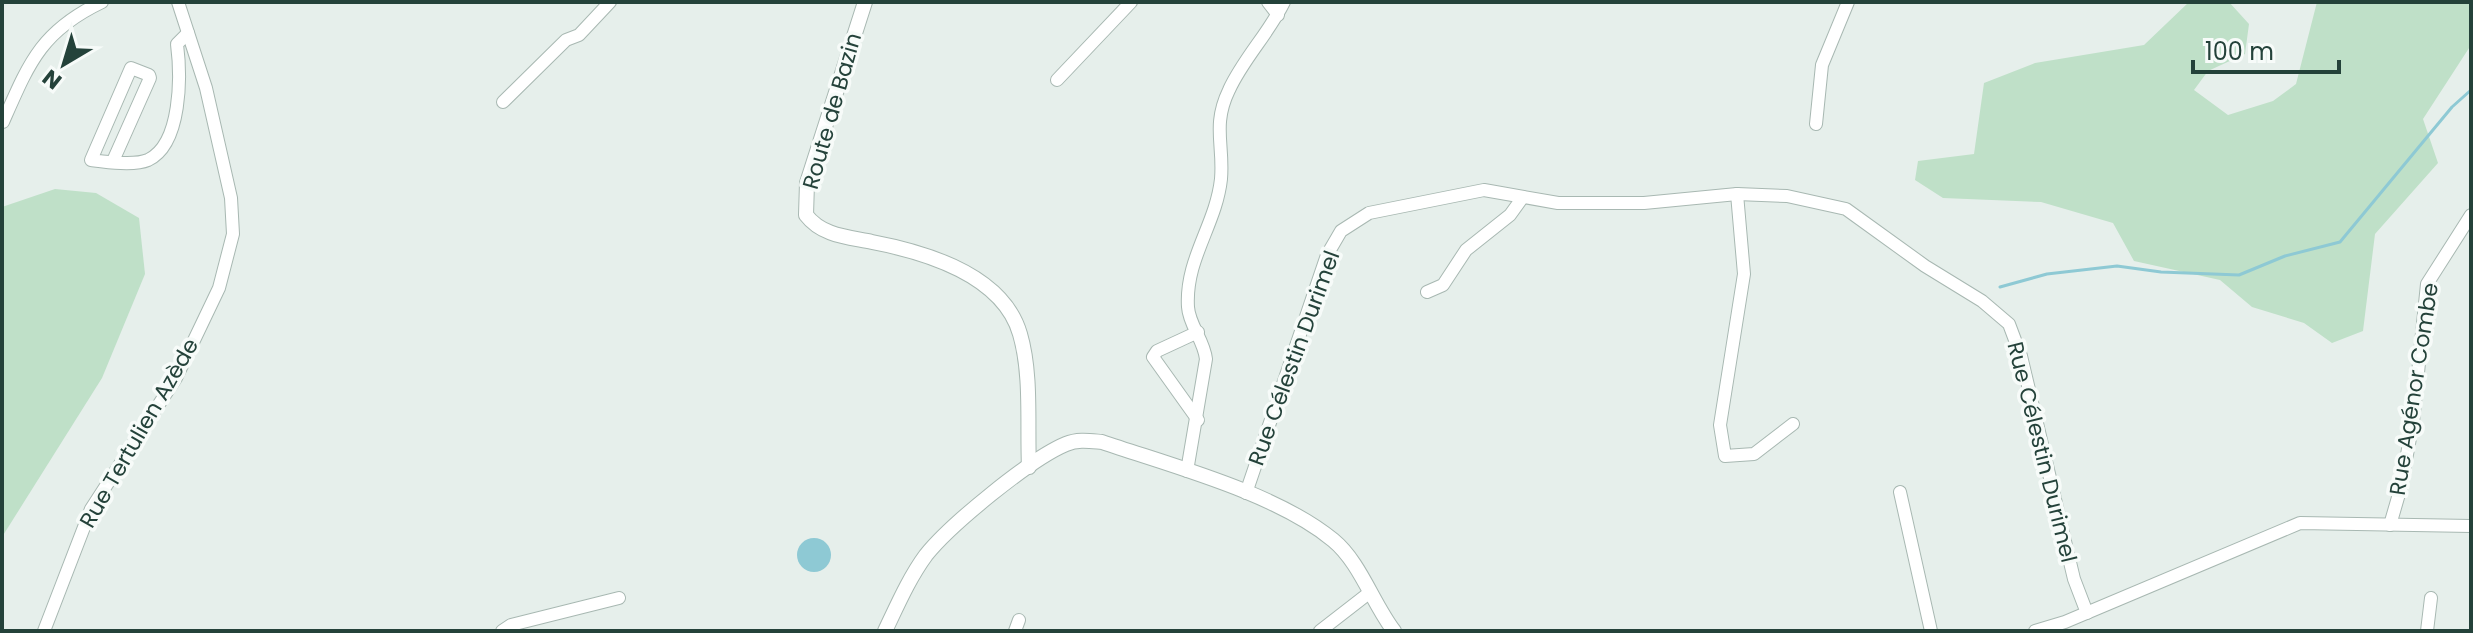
<svg xmlns="http://www.w3.org/2000/svg" width="2473" height="633" font-family="Poppins,sans-serif">
<style>
.green{fill:#bfe0c8}
.water{fill:#8ec9d4}
.lines{fill:none;stroke-linecap:round;stroke-linejoin:round}
.stream{stroke:#8ec9d4;stroke-width:3}
.minor-casing{stroke:#a8b8b2;stroke-width:14}
.tertiary-casing{stroke:#a8b8b2;stroke-width:16}
.minor{stroke:#fff;stroke-width:12}
.tertiary{stroke:#fff;stroke-width:14}
.labels{text-anchor:middle;dominant-baseline:central;stroke-width:7;stroke-linejoin:round;paint-order:stroke}
.street-label{font-size:22px;fill:#24423a;stroke:#f7fbf9}
</style>
<rect width="100%" height="100%" fill="#e6efeb"/>
<g class="green">
<polygon points="2189,2 2229,2 2249,24 2245,54 2208,71 2194,90 2228,115 2273,101 2296,84 2317,2 2471,2 2471,45 2423,119 2438,163 2375,234 2363,331 2332,343 2304,323 2252,307 2220,280 2134,261 2113,223 2041,202 1943,198 1915,180 1918,161 1974,154 1984,83 2035,63 2144,45"/>
<polygon points="55,189 96,193 139,218 145,274 102,378 2,537 2,207"/>
</g>
<circle class="water" cx="814" cy="555" r="17"/>
<g class="lines">
<polyline class="stream" points="2000,287 2047,274 2117,266 2161,272 2239,275 2285,256 2340,242 2452,107 2471,90"/>
<g class="minor-casing">
<g id="minor">
<polyline points="1268,2 1278,15"/>
<polyline points="1057,80 1131,2"/>
<polyline points="503,102 566,40 579,35 610,2"/>
<path d="M3 122C29 63 41 31 102 2"/>
<polyline points="1816,124 1822,65 1848,2"/>
<path d="M113 161 150 78 149 75 131 68 91 160C106 162 134 166 148 160 182 144 181 75 177 44L188 33"/>
<polyline points="1737,194 1744,274 1720,425 1725,456 1754,454 1793,424"/>
<polyline points="1427,292 1443,285 1466,250 1510,215 1523,197"/>
<polyline points="1198,332 1157,351 1153,357 1198,420"/>
<path d="M1187 471 1206 359C1204 340 1189 325 1188 307 1185 259 1216 225 1221 179 1224 145 1212 125 1229 90 1243 59 1269 33 1284 2"/>
<polyline points="1900,492 1931,631"/>
<polyline points="1246,493 1327,255 1341,231 1369,213 1484,190 1558,203 1644,203 1737,194 1787,196 1846,209 1925,266 1982,301 2009,324 2021,356 2074,579 2087,613"/>
<polyline points="2390,525 2401,487 2413,422 2427,284 2471,215"/>
<polyline points="44,631 91,509 176,378 219,288 233,234 231,198 206,88 178,2"/>
<polyline points="502,631 511,625 619,598"/>
<polyline points="1015,631 1019,620"/>
<polyline points="1320,631 1369,593"/>
<polyline points="2035,631 2065,622 2300,523 2471,526"/>
<polyline points="2427,631 2431,598"/>
</g>
</g>
<g class="tertiary-casing">
<g id="tertiary">
<path d="M865 2 807 183 806 215C822 236 848 237 872 242 925 252 1003 275 1020 334 1032 375 1027 425 1029 467"/>
<path d="M885 631C897 606 909 578 926 555 950 525 1030 459 1066 444 1078 439 1090 441 1102 442 1172 466 1276 493 1333 540 1360 562 1373 604 1394 631"/>
</g>
</g>
<use href="#minor" class="minor"/>
<use href="#tertiary" class="tertiary"/>
</g>
<g class="labels">
<g class="street-label">
<text transform="translate(832 111) rotate(-74)">Route de Bazin</text>
<text transform="translate(1294 358) rotate(-70)">Rue Célestin Durimel</text>
<text transform="translate(2414 389) rotate(-81)">Rue Agénor Combe</text>
<text transform="translate(139 433) rotate(-60)">Rue Tertulien Azède</text>
<text transform="translate(2042 452) rotate(76)">Rue Célestin Durimel</text>
</g>
</g>
<rect width="2473" height="633" fill="none" stroke="#24423a" stroke-width="8"/>
<g transform="translate(64 64) rotate(218)" stroke="#f7fbf9" stroke-width="6" paint-order="stroke">
<path d="M0-6L14 30L0 20L-14 30Z" fill="#24423a"/>
<text y="-12" font-size="22" font-weight="bold" text-anchor="middle" fill="#24423a">N</text>
</g>
<path d="M2193 60v12h146v-12" fill="none" stroke="#24423a" stroke-width="4"/>
<text x="2205" y="60" font-size="24" fill="#24423a" stroke="#f7fbf9" stroke-width="6" paint-order="stroke">100 m</text>
</svg>
